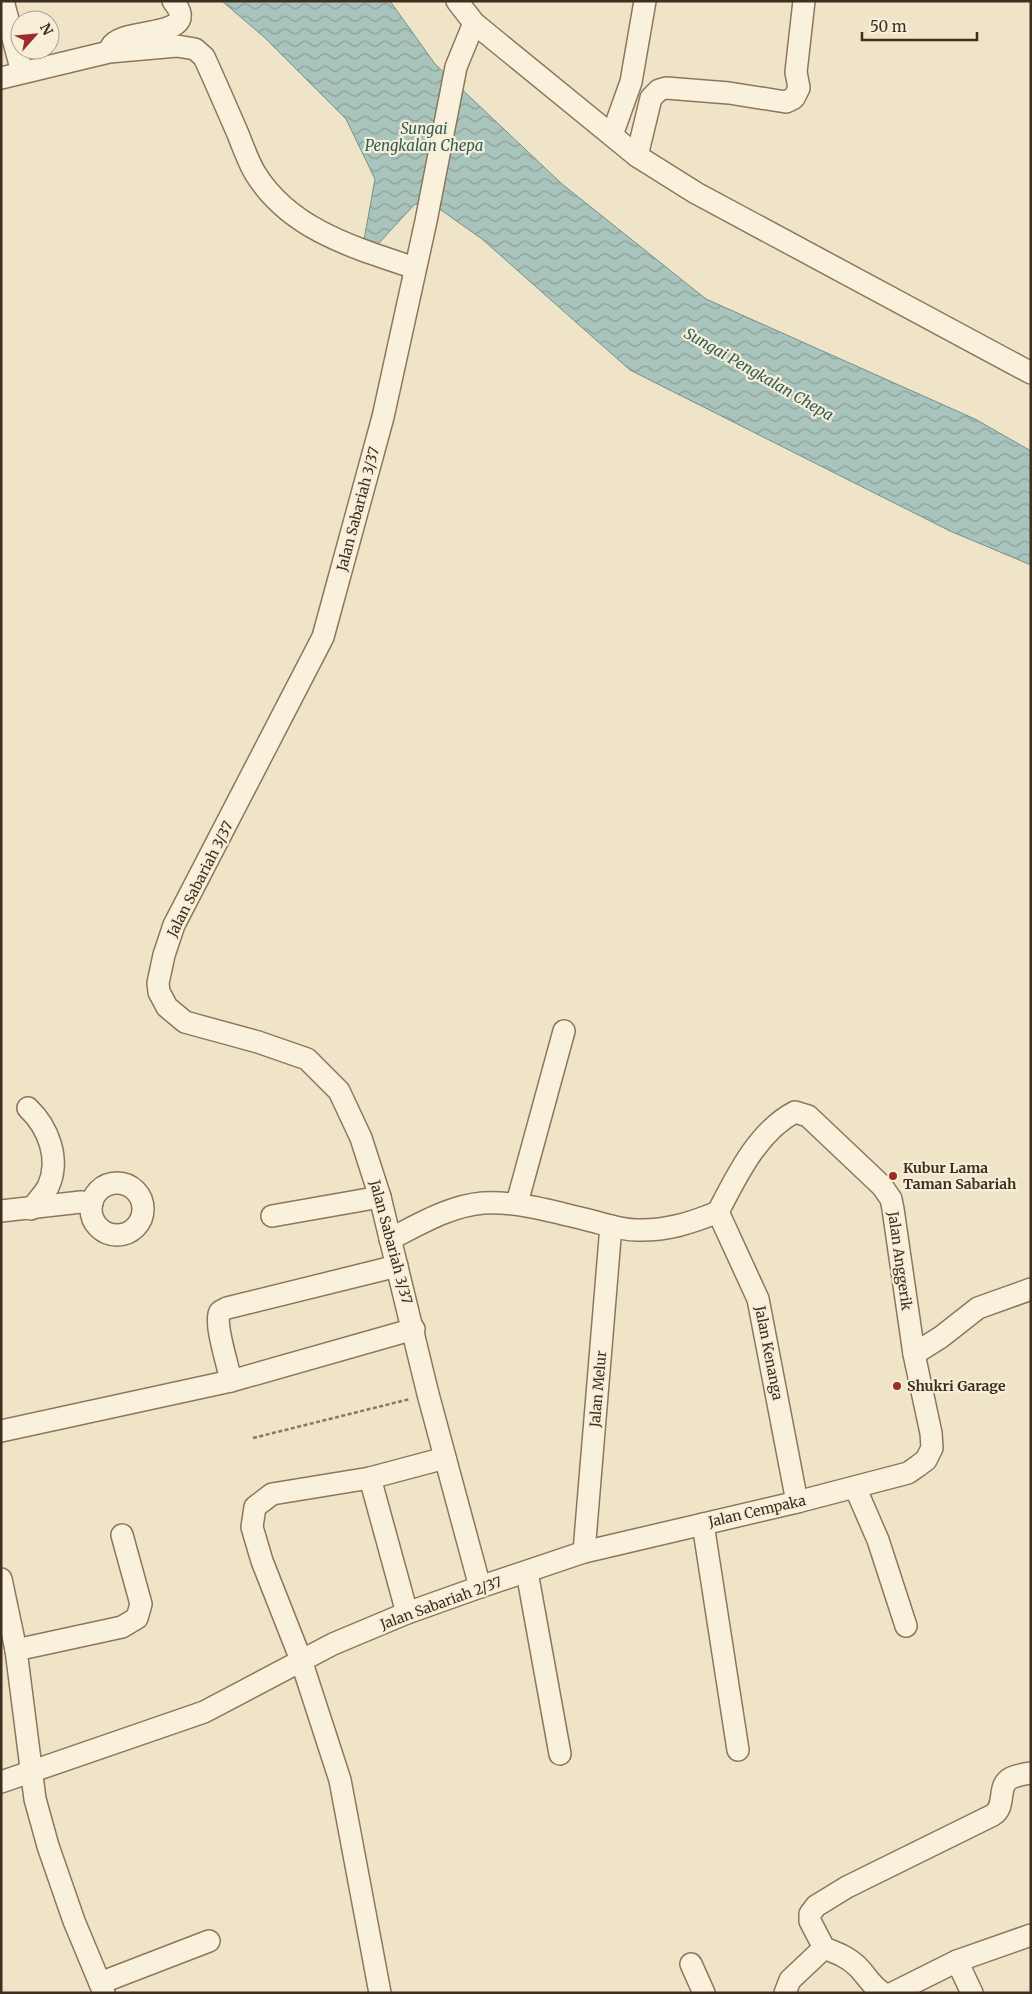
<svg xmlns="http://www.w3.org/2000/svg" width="1032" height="1994" font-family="Merriweather,serif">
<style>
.water{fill:url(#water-waves);stroke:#6f938a}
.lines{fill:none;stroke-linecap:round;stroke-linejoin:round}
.minor-casing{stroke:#8d765c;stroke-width:24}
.path{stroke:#8d765c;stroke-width:2.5;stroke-dasharray:4 2.5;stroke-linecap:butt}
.minor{stroke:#faf1dc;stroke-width:21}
.poi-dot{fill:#9e2a2b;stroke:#f7eed8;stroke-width:2}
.labels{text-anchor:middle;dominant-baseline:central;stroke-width:4.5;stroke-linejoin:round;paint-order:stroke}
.street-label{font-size:14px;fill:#3d2e20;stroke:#f7eed8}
.poi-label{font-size:14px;font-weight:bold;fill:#3d2e20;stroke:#f7eed8;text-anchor:start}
.water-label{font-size:15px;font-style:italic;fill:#2f5d5a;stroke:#f7eed8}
</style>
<defs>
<pattern id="water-waves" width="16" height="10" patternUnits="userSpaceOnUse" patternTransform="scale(1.25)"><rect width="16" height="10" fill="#a9c4bc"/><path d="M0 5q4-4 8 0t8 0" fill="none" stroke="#8ba098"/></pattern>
</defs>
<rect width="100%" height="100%" fill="#f0e4c8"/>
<polygon class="water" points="222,1 390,1 435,64 562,184 706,299 975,419 1031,451 1031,565 950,531 630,370 482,239 427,200 414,205 378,244 364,240 375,179 346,119 264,37"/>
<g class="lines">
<g class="minor-casing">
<g id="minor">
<polyline points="3,1 22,72"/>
<polyline points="457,1 474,23 637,156 696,193 1031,373"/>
<polyline points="474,23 456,67 426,221 383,417 323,637 174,925 164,955 158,983 159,992 167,1007 185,1022 258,1042 307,1059 339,1091 361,1138 380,1197 428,1394 480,1587"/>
<path d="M111 47C121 26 205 40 173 1"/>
<path d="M1 78 109 52 177 46 195 49 204 57C216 83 227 109 238 134 243 147 248 161 255 173 290 230 355 248 415 268"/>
<polyline points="612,135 631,82 645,1"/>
<polyline points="637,156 651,98 659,90 666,88 729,93 786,102 794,98 799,88 796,72 804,1"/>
<path d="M28 1108C48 1127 61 1159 48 1187 44 1194 37 1202 31 1209"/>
<circle cx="117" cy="1209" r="26"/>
<polyline points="517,1203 564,1031"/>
<polyline points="1,1211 81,1202 92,1203"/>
<polyline points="718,1212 758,1299 797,1502"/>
<polyline points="272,1216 380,1197"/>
<path d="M390 1239C420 1224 449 1206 483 1203 517 1201 551 1211 584 1219 602 1223 619 1230 637 1230 666 1231 691 1223 718 1212"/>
<path d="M397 1266 227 1308C225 1309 222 1310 220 1312 213 1320 229 1369 231 1381L414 1329"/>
<polyline points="914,1354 941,1337 978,1308 1031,1289"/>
<polyline points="1,1431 231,1381"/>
<polyline points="370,1478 407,1613"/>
<polyline points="855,1487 878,1540 906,1626"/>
<polyline points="703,1524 738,1750"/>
<polyline points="584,1552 611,1226"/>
<polyline points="527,1572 560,1754"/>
<polyline points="1,1579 16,1650 35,1799 48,1846 74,1921 104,1993"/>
<polyline points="16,1650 122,1627 137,1618 141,1604 122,1535"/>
<path d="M1 1782 204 1712 333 1644 407 1613 480 1587 584 1552 797 1502 908 1473 918 1466 926 1460 932 1448 931 1433 914 1354 893 1209 891 1199 882 1186 808 1116 795 1112C758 1131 736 1177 718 1212"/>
<polyline points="957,1961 972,1993"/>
<polyline points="691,1964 704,1993"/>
<polyline points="100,1983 209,1941"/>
<polyline points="380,1993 340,1780 301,1660 262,1561 252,1527 255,1507 272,1494 370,1478 445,1458"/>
<polyline points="785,1993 790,1980 824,1948"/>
<path d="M883 1993C872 1987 867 1976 858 1967 848 1957 837 1953 824 1948L810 1921V1914L816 1906 847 1887 993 1815C1007 1806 996 1786 1011 1778 1017 1775 1024 1774 1031 1773"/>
<polyline points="893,1993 957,1961 1031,1935"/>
</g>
</g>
<polyline class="path" points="253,1438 410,1399"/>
<use href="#minor" class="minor"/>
</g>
<g class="poi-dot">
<circle cx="893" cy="1176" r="5"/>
<circle cx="897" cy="1386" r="5"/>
</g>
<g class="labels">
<g class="street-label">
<text transform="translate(358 509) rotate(-75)">Jalan Sabariah 3/37</text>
<text transform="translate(200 879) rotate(-63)">Jalan Sabariah 3/37</text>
<text transform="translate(391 1242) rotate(75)">Jalan Sabariah 3/37</text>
<text transform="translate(900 1261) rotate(82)">Jalan Anggerik</text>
<text transform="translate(769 1353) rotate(79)">Jalan Kenanga</text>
<text transform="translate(598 1389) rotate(-85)">Jalan Melur</text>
<text transform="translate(757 1511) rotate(-13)">Jalan Cempaka</text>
<text transform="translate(441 1603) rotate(-20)">Jalan Sabariah 2/37</text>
</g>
<g class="poi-label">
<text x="903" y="1168">Kubur Lama<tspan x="903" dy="16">Taman Sabariah</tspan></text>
<text x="907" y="1386">Shukri Garage</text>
</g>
<g class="water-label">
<text x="424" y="128">Sungai<tspan x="424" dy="17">Pengkalan Chepa</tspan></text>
<text transform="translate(759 374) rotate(30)">Sungai Pengkalan Chepa</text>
</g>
</g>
<rect width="1032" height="1994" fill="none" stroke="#3d2e20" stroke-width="5"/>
<g transform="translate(35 35) rotate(63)"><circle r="24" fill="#f7eed8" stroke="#ada18e"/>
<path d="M0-4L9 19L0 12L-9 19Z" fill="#9e2a2b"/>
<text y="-8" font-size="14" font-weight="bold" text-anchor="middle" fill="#3d2e20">N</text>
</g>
<path d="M862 32v8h115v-8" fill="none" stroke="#3d2e20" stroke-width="2.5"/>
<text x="870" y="32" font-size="15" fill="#3d2e20" stroke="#f7eed8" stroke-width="4" paint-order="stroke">50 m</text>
</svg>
